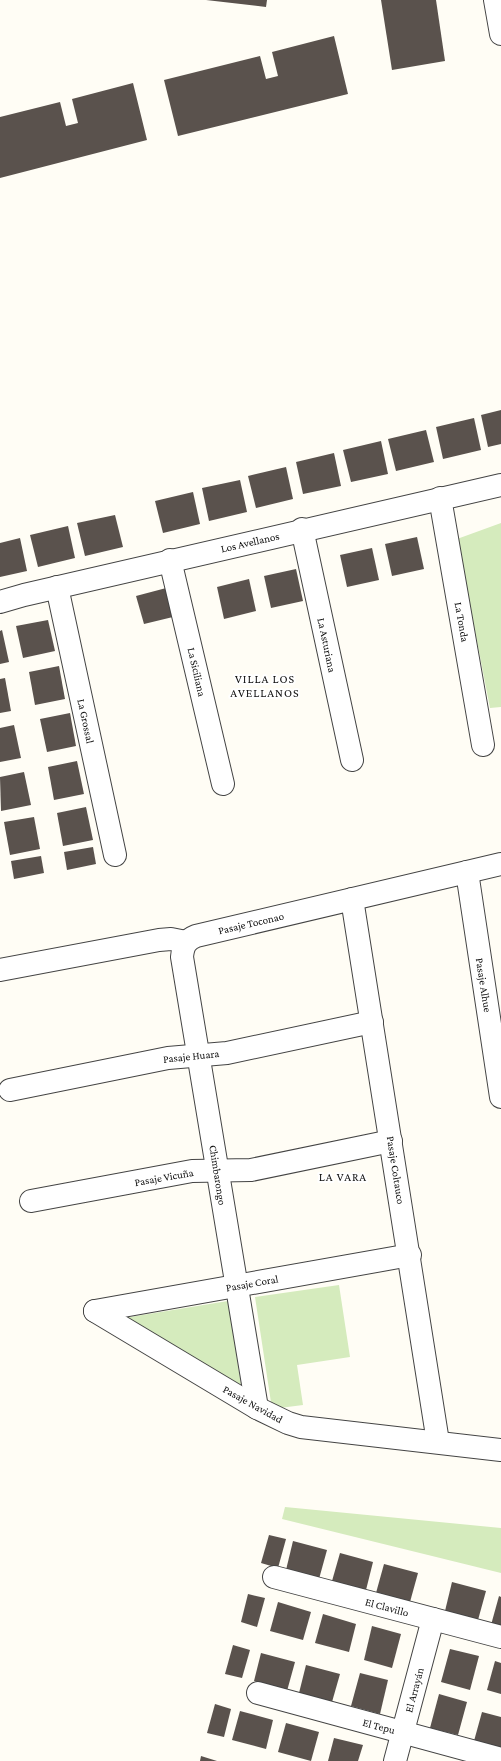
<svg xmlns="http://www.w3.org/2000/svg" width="501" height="1761" font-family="'Crimson Pro',serif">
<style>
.green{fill:#d5ebbd}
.building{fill:#5a524d}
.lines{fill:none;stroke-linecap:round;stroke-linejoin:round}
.minor-casing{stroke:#444;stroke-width:24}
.minor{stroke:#fff;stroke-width:22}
.labels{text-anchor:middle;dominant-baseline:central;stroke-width:4;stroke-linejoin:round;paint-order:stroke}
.street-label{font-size:11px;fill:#111;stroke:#fff}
.neighbourhood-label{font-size:12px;letter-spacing:1px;fill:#111;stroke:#fff}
</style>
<rect width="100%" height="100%" fill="#fffdf5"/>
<g class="green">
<polygon points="501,523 501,707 490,708 457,539"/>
<polygon points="339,1285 350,1357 297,1365 303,1405 272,1409 255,1297"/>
<polygon points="228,1301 241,1385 124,1318"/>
<polygon points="285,1507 501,1528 501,1573 282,1519"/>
</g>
<g class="building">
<polygon points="206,0 267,0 266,7"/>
<polygon points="381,0 436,0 445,61 392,70"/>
<polygon points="334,36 348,94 178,136 164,80 260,56 266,79 278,76 272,52"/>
<polygon points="133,83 147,140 0,178 0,117 60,102 66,126 78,123 72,99"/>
<polygon points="501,410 501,444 488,447 481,415"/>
<polygon points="474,418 481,450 443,459 436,427"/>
<polygon points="426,430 434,462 396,471 388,439"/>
<polygon points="381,441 388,474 351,482 343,450"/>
<polygon points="334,453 341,486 303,494 296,462"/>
<polygon points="286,467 293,499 256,508 248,476"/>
<polygon points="240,480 247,512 209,521 202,488"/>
<polygon points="193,492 200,524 163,533 155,501"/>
<polygon points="115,515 123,547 85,556 77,523"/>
<polygon points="68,526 75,558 38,567 30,535"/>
<polygon points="417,537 424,569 392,576 385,544"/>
<polygon points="20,538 27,571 0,577 0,543"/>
<polygon points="372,548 379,580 347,587 340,555"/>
<polygon points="296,569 303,601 271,608 264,576"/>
<polygon points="249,579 256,611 224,619 217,587"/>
<polygon points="170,587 177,616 144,624 136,596"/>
<polygon points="48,620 55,651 23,658 16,626"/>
<polygon points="2,630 9,662 0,664 0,631"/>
<polygon points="59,666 65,699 35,705 29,672"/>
<polygon points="5,678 11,711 0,713 0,679"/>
<polygon points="70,713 76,746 47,752 40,719"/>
<polygon points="14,725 21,758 0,762 0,728"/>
<polygon points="77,761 84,794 54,800 48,767"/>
<polygon points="24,772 31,805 1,811 0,777"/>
<polygon points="86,807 93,840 63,846 57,813"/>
<polygon points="34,817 40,849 10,855 4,822"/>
<polygon points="93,847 96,864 67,870 64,852"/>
<polygon points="41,856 44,873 14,879 11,861"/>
<polygon points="269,1535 286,1539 278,1568 261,1563"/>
<polygon points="293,1541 327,1550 319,1579 286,1570"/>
<polygon points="340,1553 373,1562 366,1590 332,1581"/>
<polygon points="384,1564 418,1573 410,1602 376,1593"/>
<polygon points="452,1582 486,1591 478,1620 445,1611"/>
<polygon points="248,1594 265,1598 257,1627 241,1622"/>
<polygon points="499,1596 501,1597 501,1627 491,1625"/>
<polygon points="278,1602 311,1612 303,1640 270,1631"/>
<polygon points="323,1614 356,1624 349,1652 315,1643"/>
<polygon points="372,1626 401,1634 392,1668 364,1660"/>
<polygon points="233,1645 250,1650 242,1678 225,1674"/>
<polygon points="450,1649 479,1656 470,1690 441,1682"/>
<polygon points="261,1653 295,1662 287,1691 254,1681"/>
<polygon points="495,1661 501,1663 501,1694 487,1690"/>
<polygon points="306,1665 340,1674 332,1702 299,1693"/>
<polygon points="360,1673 388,1680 380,1714 351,1706"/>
<polygon points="439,1694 467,1702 458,1735 430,1728"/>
<polygon points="215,1704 231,1709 224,1737 207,1733"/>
<polygon points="240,1711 273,1720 266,1749 232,1740"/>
<polygon points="482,1712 501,1717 501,1748 474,1741"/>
<polygon points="286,1723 319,1732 311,1761 278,1752"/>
<polygon points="334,1738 363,1745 358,1761 328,1761"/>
<polygon points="201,1756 217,1761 200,1761"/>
</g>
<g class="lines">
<g class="minor-casing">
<g id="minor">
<polyline points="495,0 501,34"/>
<polyline points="440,498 483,745"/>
<polyline points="302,529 352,760"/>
<polyline points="170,560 223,784"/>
<polyline points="57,587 115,855"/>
<polyline points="0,602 24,595 501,485"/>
<polyline points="467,872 501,1097"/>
<polyline points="352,899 438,1442"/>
<polyline points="0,970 159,940 171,939 186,942"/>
<polyline points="10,1090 168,1058 227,1053 372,1022"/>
<polyline points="31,1201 192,1171 251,1170 391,1141"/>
<polyline points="95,1311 257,1408 288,1423 301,1427 501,1450"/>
<polyline points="95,1311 410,1255"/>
<path d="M257 1408 182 957C183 946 186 940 196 936L501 864"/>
<polyline points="274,1577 501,1637"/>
<polyline points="258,1693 501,1759"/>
<polyline points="395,1761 433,1619"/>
</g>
</g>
<use href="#minor" class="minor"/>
</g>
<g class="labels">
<g class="street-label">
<text transform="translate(250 542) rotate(-13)">Los Avellanos</text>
<text transform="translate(462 622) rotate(80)">La Tonda</text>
<text transform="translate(327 645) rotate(78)">La Asturiana</text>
<text transform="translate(197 672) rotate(77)">La Siciliana</text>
<text transform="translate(86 721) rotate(78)">La Grossal</text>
<text transform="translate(251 923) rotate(-13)">Pasaje Toconao</text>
<text transform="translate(484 985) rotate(81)">Pasaje Alhue</text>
<text transform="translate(191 1056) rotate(-6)">Pasaje Huara</text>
<text transform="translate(396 1170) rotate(81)">Pasaje Coltauco</text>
<text transform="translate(218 1175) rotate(81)">Chimbarongo</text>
<text transform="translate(164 1177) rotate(-10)">Pasaje Vicuña</text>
<text transform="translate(252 1283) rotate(-10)">Pasaje Coral</text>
<text transform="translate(253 1404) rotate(29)">Pasaje Navidad</text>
<text transform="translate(387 1607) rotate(15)">El Clavillo</text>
<text transform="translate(414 1690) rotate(-75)">El Arrayán</text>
<text transform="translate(379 1726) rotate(15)">El Tepu</text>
</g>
<g class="neighbourhood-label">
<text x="265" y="679">VILLA LOS<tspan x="265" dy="14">AVELLANOS</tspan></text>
<text x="343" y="1177">LA VARA</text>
</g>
</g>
</svg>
